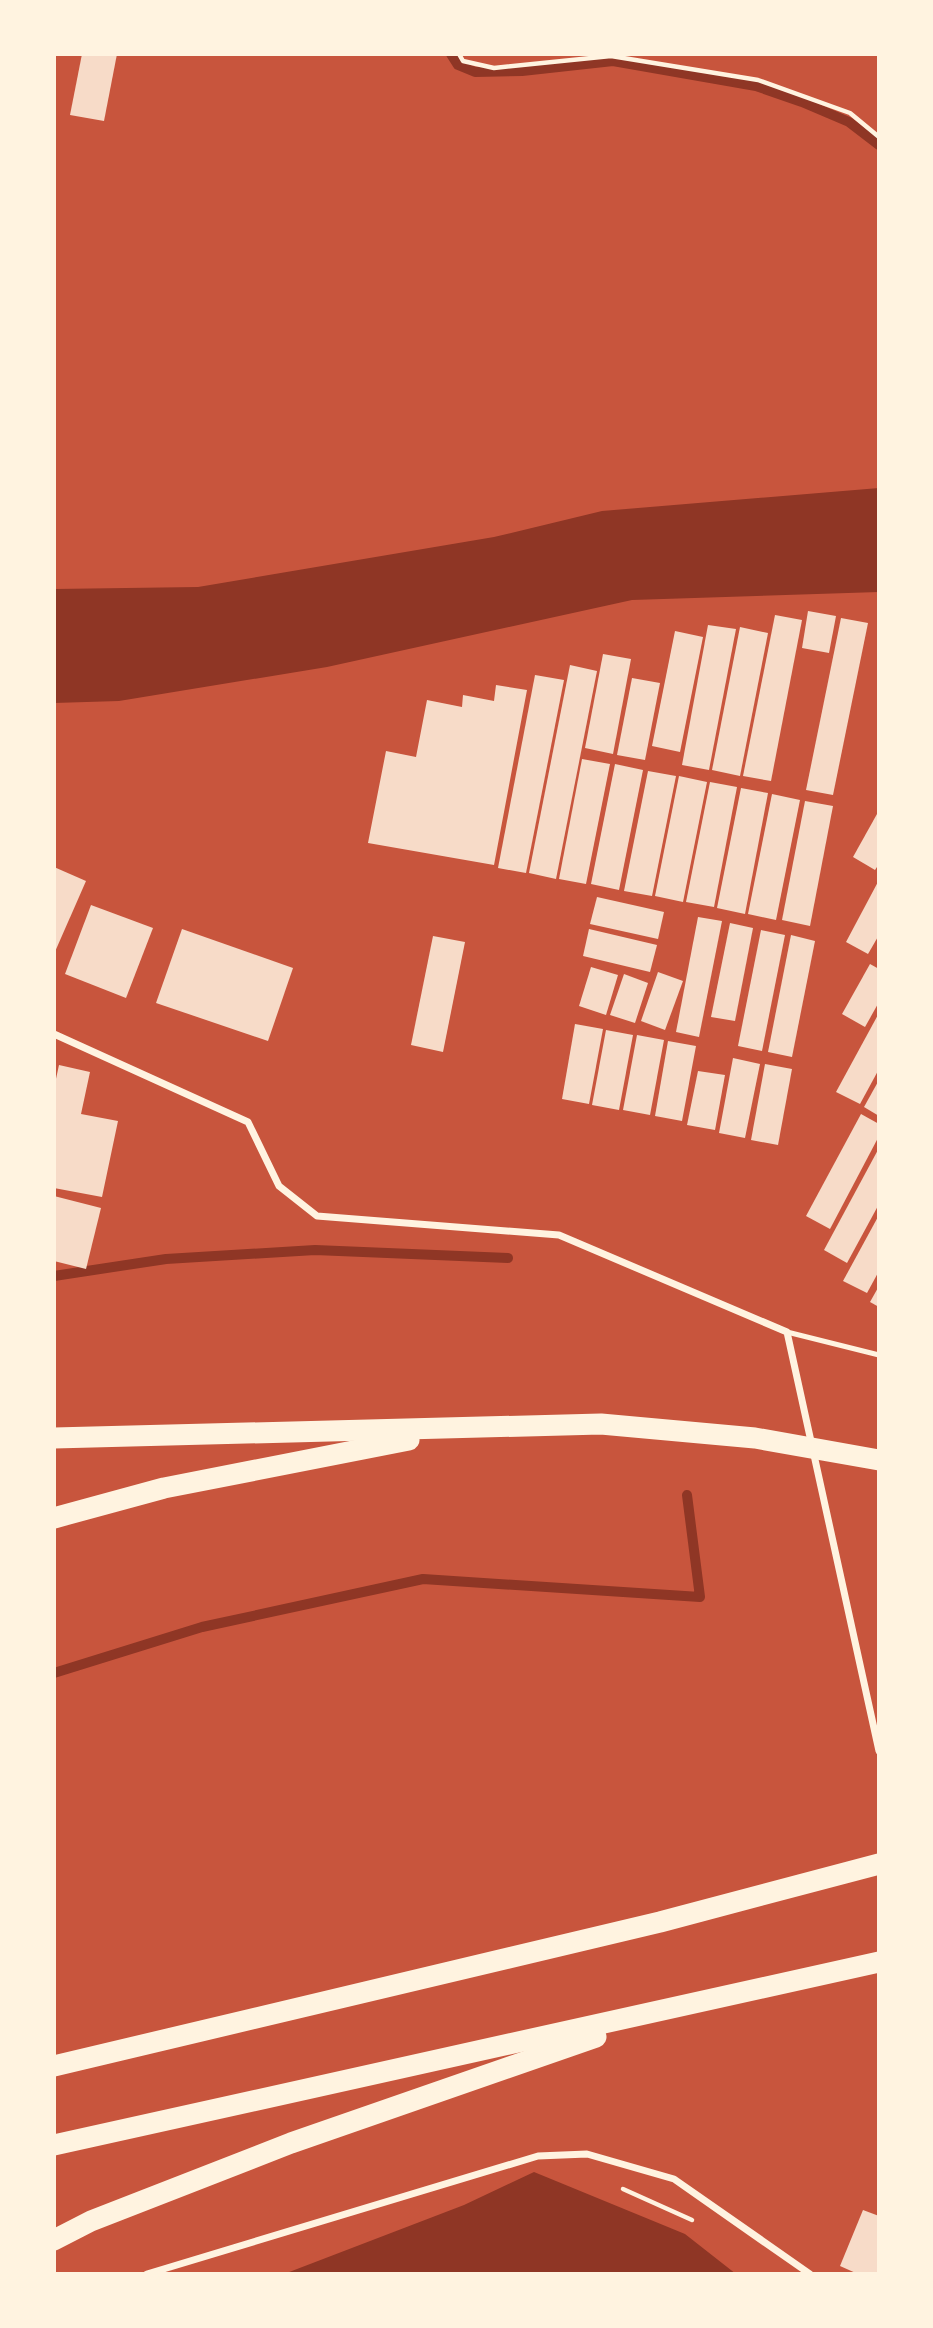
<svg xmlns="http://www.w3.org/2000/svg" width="933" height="2328" font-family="Spectral,serif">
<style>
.water{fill:#8f3625}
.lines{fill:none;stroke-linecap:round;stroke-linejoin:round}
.stream{stroke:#8f3625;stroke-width:10}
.building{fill:#f7dbc8}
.path{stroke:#fff3e0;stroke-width:4.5}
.service{stroke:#fff3e0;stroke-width:5}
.minor{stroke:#fff3e0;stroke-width:7}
.motorway{stroke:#fff3e0;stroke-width:21}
</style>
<rect width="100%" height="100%" fill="#c8553d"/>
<g class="water">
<polygon points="879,488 879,592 632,600 327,667 119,701 54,703 54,589 198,587 494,537 602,511"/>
<polygon points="534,2172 685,2234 736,2274 284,2274 464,2205"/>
</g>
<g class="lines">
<g class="stream">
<polyline points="451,54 458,65 475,72 522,71 613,61 756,86 802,102 849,122 879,145"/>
<polyline points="54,1276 166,1259 315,1250 508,1258"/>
<polyline points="54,1673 202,1627 423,1579 700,1597 687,1495"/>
</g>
</g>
<g class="building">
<polygon points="82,54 117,54 104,121 70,115"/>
<polygon points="808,611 836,616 829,653 802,648"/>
<polygon points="775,615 802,620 771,781 743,776"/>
<polygon points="841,618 868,623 833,795 806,790"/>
<polygon points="708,625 736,629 709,770 682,765"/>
<polygon points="740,627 768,633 740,776 712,770"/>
<polygon points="675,631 703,637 680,752 652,746"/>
<polygon points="603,654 631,659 613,754 585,748"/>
<polygon points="570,665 597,671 556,879 529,873"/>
<polygon points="535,675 564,680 526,873 498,868"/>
<polygon points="632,678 660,683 645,760 617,755"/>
<polygon points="496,685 527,690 494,865 368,843 386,751 416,757 427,700 462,707 463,695 494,701"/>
<polygon points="582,759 610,764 586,884 559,879"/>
<polygon points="615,764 643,770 619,890 591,884"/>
<polygon points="648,771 676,776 652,896 624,891"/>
<polygon points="679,776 707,782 683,902 655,896"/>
<polygon points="710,782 737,787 714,907 686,902"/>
<polygon points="741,788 768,793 745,914 717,908"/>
<polygon points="772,794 800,800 776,920 748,914"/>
<polygon points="805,801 833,806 810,926 782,920"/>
<polygon points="877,814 879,815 879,864 875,870 853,857"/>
<polygon points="54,867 86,881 54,954"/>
<polygon points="879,880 879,935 868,954 846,942"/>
<polygon points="597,897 664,912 658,939 590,924"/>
<polygon points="91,905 153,928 126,998 65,974"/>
<polygon points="698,917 722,921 699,1037 676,1032"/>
<polygon points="730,923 753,928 735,1021 711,1017"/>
<polygon points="182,929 293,968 268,1041 156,1003"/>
<polygon points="589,929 657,945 650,972 583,956"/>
<polygon points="761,930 785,935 762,1051 738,1046"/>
<polygon points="791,935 815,941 792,1057 768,1052"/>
<polygon points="433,936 465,942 443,1052 411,1045"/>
<polygon points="870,964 879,969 879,1002 865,1027 842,1014"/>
<polygon points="591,967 618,975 606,1015 579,1006"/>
<polygon points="658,972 683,981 665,1030 641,1021"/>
<polygon points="624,974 648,983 635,1023 610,1015"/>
<polygon points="879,1013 879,1069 860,1104 836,1092"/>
<polygon points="575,1024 603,1029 589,1104 562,1099"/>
<polygon points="606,1030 633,1035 619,1110 592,1105"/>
<polygon points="637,1035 664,1040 650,1115 623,1110"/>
<polygon points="668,1041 696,1046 682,1121 655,1116"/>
<polygon points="733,1058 760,1064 745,1138 719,1133"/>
<polygon points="765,1064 792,1069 778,1145 751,1140"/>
<polygon points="59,1065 90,1072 81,1114 118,1121 102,1197 54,1188 54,1088"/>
<polygon points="698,1071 725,1075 715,1130 687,1125"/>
<polygon points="879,1080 879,1116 864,1107"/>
<polygon points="861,1114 879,1124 879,1136 830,1229 806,1216"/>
<polygon points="879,1148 879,1204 847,1263 824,1250"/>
<polygon points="54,1196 101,1208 86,1269 54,1261"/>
<polygon points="879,1215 879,1271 867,1293 843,1281"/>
<polygon points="879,1286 879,1307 870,1302"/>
<polygon points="863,2210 879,2216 879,2274 858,2274 840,2266"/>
</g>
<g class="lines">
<g class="path">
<polyline points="459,54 463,61 494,68 611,56 758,80 850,113 879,137"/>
<polyline points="623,2189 692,2220"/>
</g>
<polyline class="service" points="787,1332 879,1355"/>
<g class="minor">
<polyline points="54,1034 248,1122 279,1186 317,1216 559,1235 787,1332 879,1751"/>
<polyline points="147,2274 538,2156 587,2154 674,2179 810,2274"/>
</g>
<g class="motorway">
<polyline points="54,1438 601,1424 755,1438 879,1460"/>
<polyline points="54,1518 164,1488 409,1440"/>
<polyline points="54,2066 660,1922 879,1864"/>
<polyline points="54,2145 879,1962"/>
<polyline points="54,2240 91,2221 291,2143 596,2037"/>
</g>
</g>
<rect width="933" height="2328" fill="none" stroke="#fff3e0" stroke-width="112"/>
</svg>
